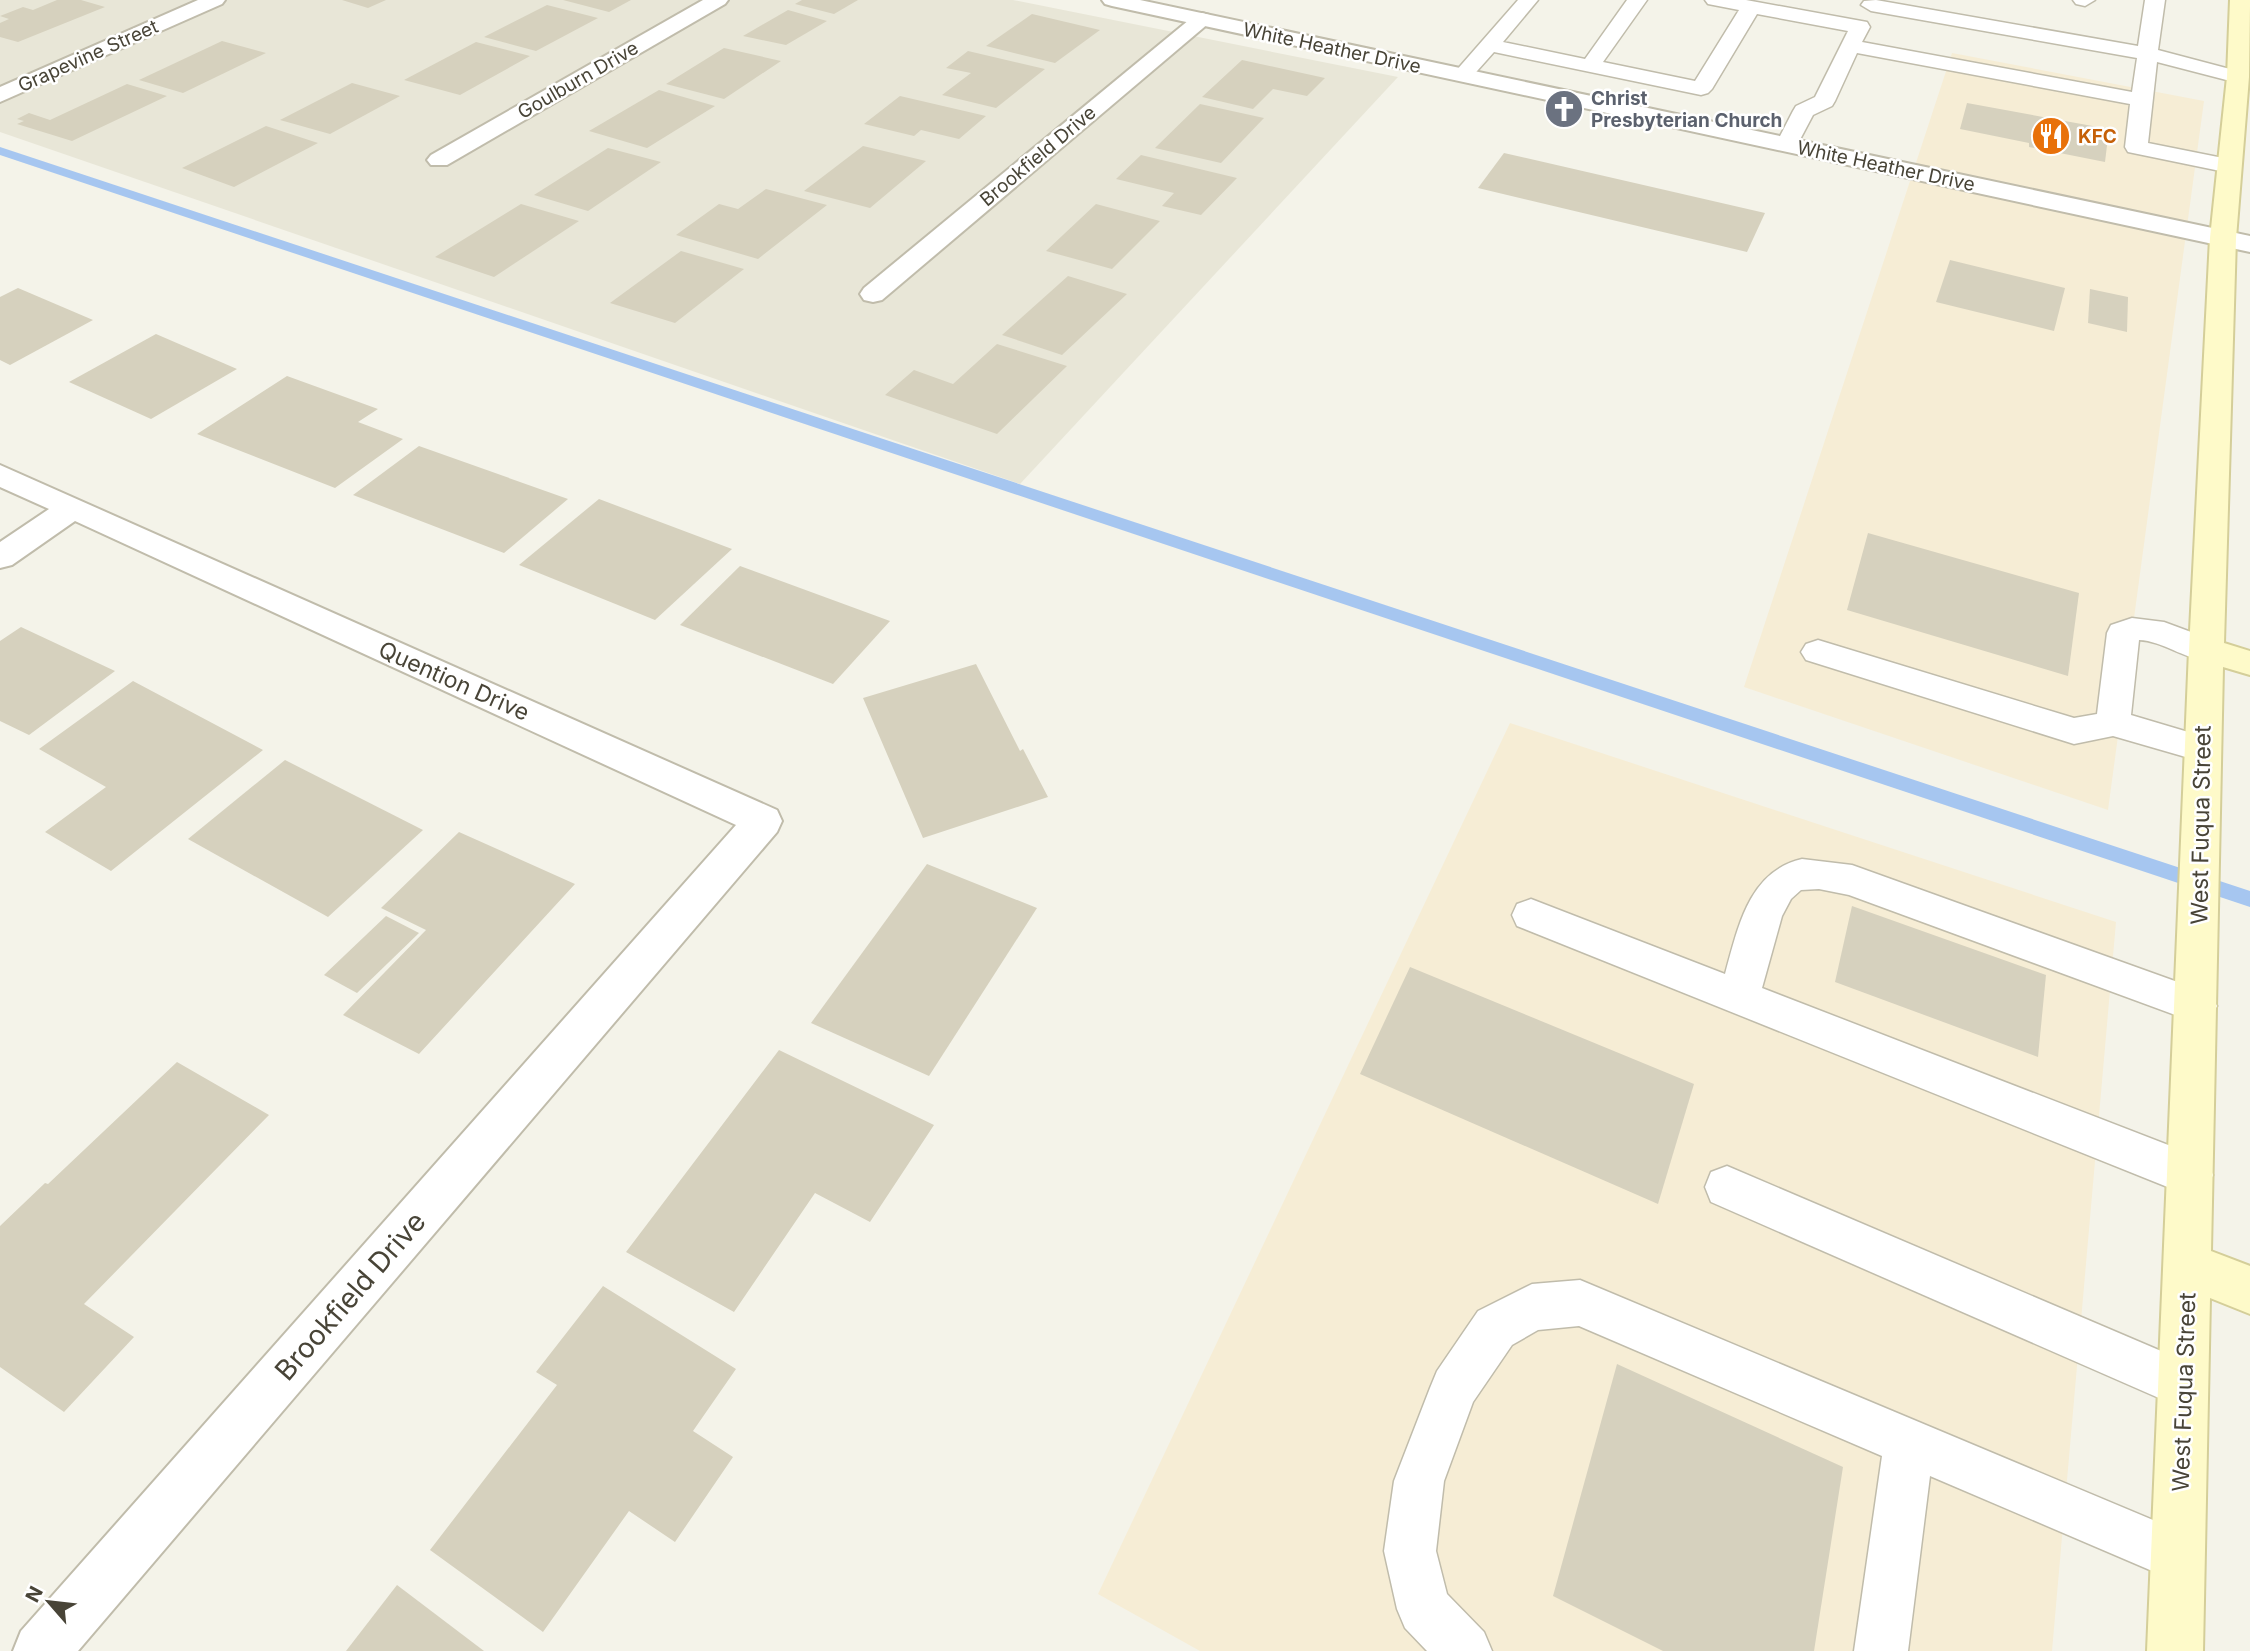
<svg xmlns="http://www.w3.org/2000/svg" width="2250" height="1651" font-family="Inter,sans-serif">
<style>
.residential{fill:#e8e6d7}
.commercial{fill:#f6edd5}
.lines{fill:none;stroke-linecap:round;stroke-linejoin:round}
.stream{fill:#a6c6f0;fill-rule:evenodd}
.building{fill:#d6d1be}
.service-casing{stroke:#c0bcab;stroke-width:3}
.minor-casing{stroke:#c0bcab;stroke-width:4}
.tertiary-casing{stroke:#c0bcab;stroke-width:4}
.secondary-casing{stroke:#d4ce99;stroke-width:4}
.service{fill:#fff;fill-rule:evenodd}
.minor{fill:#fff;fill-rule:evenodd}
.tertiary{fill:#fff;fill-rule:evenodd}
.secondary{fill:#fefac9;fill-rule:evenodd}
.labels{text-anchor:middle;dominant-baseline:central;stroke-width:5;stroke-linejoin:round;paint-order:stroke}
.far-street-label{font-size:19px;fill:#484437;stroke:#fff}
.far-worship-label{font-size:19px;font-weight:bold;fill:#5b616d;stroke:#fff;text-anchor:start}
.far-food-label{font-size:19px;font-weight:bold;fill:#c56008;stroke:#fff;text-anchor:start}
.street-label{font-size:23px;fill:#484437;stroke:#fff}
.near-street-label{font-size:28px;fill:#484437;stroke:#fff}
</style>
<rect width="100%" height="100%" fill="#f4f3e9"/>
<polygon class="residential" points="0,0 1013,0 1398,77 1020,484 0,132"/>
<g class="commercial">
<polygon points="1952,53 2204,101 2108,810 1744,687"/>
<polygon points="1510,723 2116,922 2052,1651 1200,1651 1098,1594"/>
</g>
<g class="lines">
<polygon class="stream" points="0,147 2250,891 2250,907 0,155"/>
</g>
<g class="building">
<polygon points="57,0 81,0 105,7 18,42 0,37 0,23 9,19 0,16 23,7 33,10"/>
<polygon points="342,0 386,0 368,8"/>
<polygon points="563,0 631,0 609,12"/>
<polygon points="802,0 858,0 834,14 795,4"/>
<polygon points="547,5 598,18 536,51 484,37"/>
<polygon points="788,10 827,21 786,45 743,36"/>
<polygon points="1032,14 1100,30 1055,63 986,46"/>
<polygon points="222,41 266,53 183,93 139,80"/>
<polygon points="476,42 530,56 460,95 404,80"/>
<polygon points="724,48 781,61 724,99 666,84"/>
<polygon points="968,51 1045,69 996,108 942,95 971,73 946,68"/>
<polygon points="1242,60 1325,78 1307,96 1273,89 1253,109 1202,97"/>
<polygon points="352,83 400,96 330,134 280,120"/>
<polygon points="127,84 167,96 72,141 17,124 24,121 17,119 29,113 50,120"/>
<polygon points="659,90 715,106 647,148 589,131"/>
<polygon points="900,96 986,116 959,139 921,130 914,136 864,124"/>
<polygon points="1967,103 2109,129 2105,162 2029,147 2029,143 1960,129"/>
<polygon points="1200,104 1264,118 1221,163 1155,148"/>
<polygon points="266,126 318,143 234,187 182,168"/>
<polygon points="863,146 926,161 870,208 804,191"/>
<polygon points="608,148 661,162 588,211 534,195"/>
<polygon points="1504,153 1765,213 1747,252 1478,188"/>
<polygon points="1141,155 1237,178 1201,215 1162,206 1174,193 1116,179"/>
<polygon points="766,189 827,205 758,259 676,235 719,204 738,209"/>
<polygon points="521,204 579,221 494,277 435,257"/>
<polygon points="1096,204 1160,221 1112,269 1046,251"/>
<polygon points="681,251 744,269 675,323 610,303"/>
<polygon points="1950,260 2065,288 2054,331 1936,302"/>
<polygon points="1068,276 1127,294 1062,355 1002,335"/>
<polygon points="18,288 93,320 10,365 0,360 0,297"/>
<polygon points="2090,289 2128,297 2127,332 2088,323"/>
<polygon points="156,334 237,369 151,419 69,382"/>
<polygon points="997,344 1067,366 997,434 885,395 914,370 953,384"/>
<polygon points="287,376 378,409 358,422 403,439 335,488 197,434"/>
<polygon points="419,446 568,499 504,553 353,495"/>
<polygon points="599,499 732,549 655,620 519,565"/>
<polygon points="1868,533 2079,593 2068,676 1847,610"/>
<polygon points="740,566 890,621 833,684 680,625"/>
<polygon points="21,627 115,671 29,735 0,721 0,641"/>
<polygon points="976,664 1020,751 1023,749 1048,797 923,838 863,698"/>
<polygon points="133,681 263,750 111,871 45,832 106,787 39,749"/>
<polygon points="285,760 423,830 328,917 188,839"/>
<polygon points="459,832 575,884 419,1054 343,1015 426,930 381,908"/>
<polygon points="927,864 1037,908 929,1076 811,1023"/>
<polygon points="1852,906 2046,975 2038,1057 1835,982"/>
<polygon points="386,916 419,933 357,993 324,975"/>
<polygon points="1410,967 1694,1084 1658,1204 1360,1074"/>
<polygon points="779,1050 934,1125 870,1222 815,1193 734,1312 626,1252"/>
<polygon points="177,1062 269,1115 84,1304 134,1337 64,1412 0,1367 0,1226 45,1183 48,1184"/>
<polygon points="603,1286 736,1369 693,1431 733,1457 675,1542 629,1511 543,1632 430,1550 557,1385 536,1372"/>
<polygon points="1617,1364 1843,1467 1814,1651 1663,1651 1553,1596"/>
<polygon points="397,1585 484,1651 346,1651"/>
</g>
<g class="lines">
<g class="service-casing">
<g id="service">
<polygon points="1518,0 1538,0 1503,42 1585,59 1627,0 1647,0 1603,62 1695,81 1739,10 1708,4 1705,0 1746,0 1867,22 1870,27 1862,42 2132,92 2137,58 1871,11 1861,5 1864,1 1876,0 2138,46 2145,0 2165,0 2158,50 2245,73 2248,77 2245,81 2238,83 2157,62 2148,143 2238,161 2241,166 2238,171 2230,173 2128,152 2125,147 2130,104 1857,53 1835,101 1832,106 1813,115 1795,149 1779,149 1776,144 1793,111 1796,106 1815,97 1848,31 1757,14 1712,89 1708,93 1701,95 1494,52 1469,80 1455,80 1452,76 1455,72"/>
<polygon points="2073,0 2095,0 2085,6 2076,4"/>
<path d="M2132 618 2164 622 2218 642 2223 650 2218 658C2190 666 2167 641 2139 640L2131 715 2215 740 2221 749 2215 758 2203 762 2113 736 2074 744 1806 660 1801 652 1806 644 1818 640 2074 718 2097 714 2107 633 2111 625Z"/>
<path d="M1802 859 1852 865 2211 994 2217 1006 2211 1018 2197 1023 1849 895 1819 889 1801 890 1791 899 1782 916 1762 988 2207 1160 2213 1175 2207 1190 2191 1196 2175 1190 1517 926 1512 915 1517 904 1531 899 1725 974C1738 927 1749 871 1802 859Z"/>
<polygon points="1727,1166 2201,1368 2208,1385 2201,1402 2184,1409 1711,1202 1705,1187 1711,1172"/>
<polygon points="1580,1280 2196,1538 2204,1556 2196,1574 2178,1582 1930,1476 1908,1651 1854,1651 1882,1456 1579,1326 1538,1330 1512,1345 1473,1402 1444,1481 1436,1551 1447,1594 1484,1632 1492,1651 1427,1651 1405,1628 1397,1609 1384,1551 1394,1481 1430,1388 1437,1371 1478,1311 1532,1284"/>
</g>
</g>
<g class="minor-casing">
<g id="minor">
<polygon points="198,0 225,0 222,4 0,102 0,87"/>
<polygon points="703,0 728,0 725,4 447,165 431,165 427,160 431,155"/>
<polygon points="1202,13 1209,15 1212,19 1209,23 882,300 873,302 864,300 860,294 864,288 1195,15"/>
<polygon points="0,465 777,810 782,821 777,832 78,1651 13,1651 21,1631 736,825 75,521 12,565 0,568 0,542 49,509 0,487"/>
</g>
</g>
<g class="tertiary-casing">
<polygon id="tertiary" points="1102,0 1140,0 2250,236 2250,252 1112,6 1105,4"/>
</g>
<g class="secondary-casing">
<polygon id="secondary" points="2230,0 2250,0 2250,6 2249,77 2236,238 2224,643 2250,651 2250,675 2223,667 2211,1251 2250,1266 2250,1314 2210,1298 2203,1651 2147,1651 2189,650 2210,238 2227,77"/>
</g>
<use href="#service" class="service"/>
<use href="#minor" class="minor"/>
<use href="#tertiary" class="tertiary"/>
<use href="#secondary" class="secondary"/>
</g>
<defs>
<g id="church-disc" transform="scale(2.0125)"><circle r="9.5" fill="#6b7280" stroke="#fff"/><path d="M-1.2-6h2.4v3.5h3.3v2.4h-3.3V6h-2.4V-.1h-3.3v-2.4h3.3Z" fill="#fff"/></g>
<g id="restaurant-disc" transform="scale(2.0125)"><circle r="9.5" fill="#e8710a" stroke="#fff"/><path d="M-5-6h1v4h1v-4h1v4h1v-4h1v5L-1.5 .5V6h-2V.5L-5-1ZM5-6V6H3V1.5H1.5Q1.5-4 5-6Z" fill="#fff"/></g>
</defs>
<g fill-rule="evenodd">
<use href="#church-disc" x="1564" y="109"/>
<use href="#restaurant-disc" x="2051" y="136"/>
</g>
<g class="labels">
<g class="far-street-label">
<text transform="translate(1332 48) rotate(12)">White Heather Drive</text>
<text transform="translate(88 56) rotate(-24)">Grapevine Street</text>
<text transform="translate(578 80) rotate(-30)">Goulburn Drive</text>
<text transform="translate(1038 156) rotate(-40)">Brookfield Drive</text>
<text transform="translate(1886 166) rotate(12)">White Heather Drive</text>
</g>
<g class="far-worship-label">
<text x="1591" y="98">Christ<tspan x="1591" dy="22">Presbyterian Church</tspan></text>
</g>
<g class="far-food-label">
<text x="2078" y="136">KFC</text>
</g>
<g class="street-label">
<text transform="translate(454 681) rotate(24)">Quention Drive</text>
<text transform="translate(2201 825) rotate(-89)">West Fuqua Street</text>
<text transform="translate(2184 1392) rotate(-88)">West Fuqua Street</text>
</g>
<g class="near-street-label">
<text transform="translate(350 1296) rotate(-49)">Brookfield Drive</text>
</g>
</g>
<g transform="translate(49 1602) rotate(298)" stroke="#ffffff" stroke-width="5" paint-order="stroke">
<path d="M0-5L12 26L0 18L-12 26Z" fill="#484437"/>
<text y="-10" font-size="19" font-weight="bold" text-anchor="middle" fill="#484437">N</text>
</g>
</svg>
